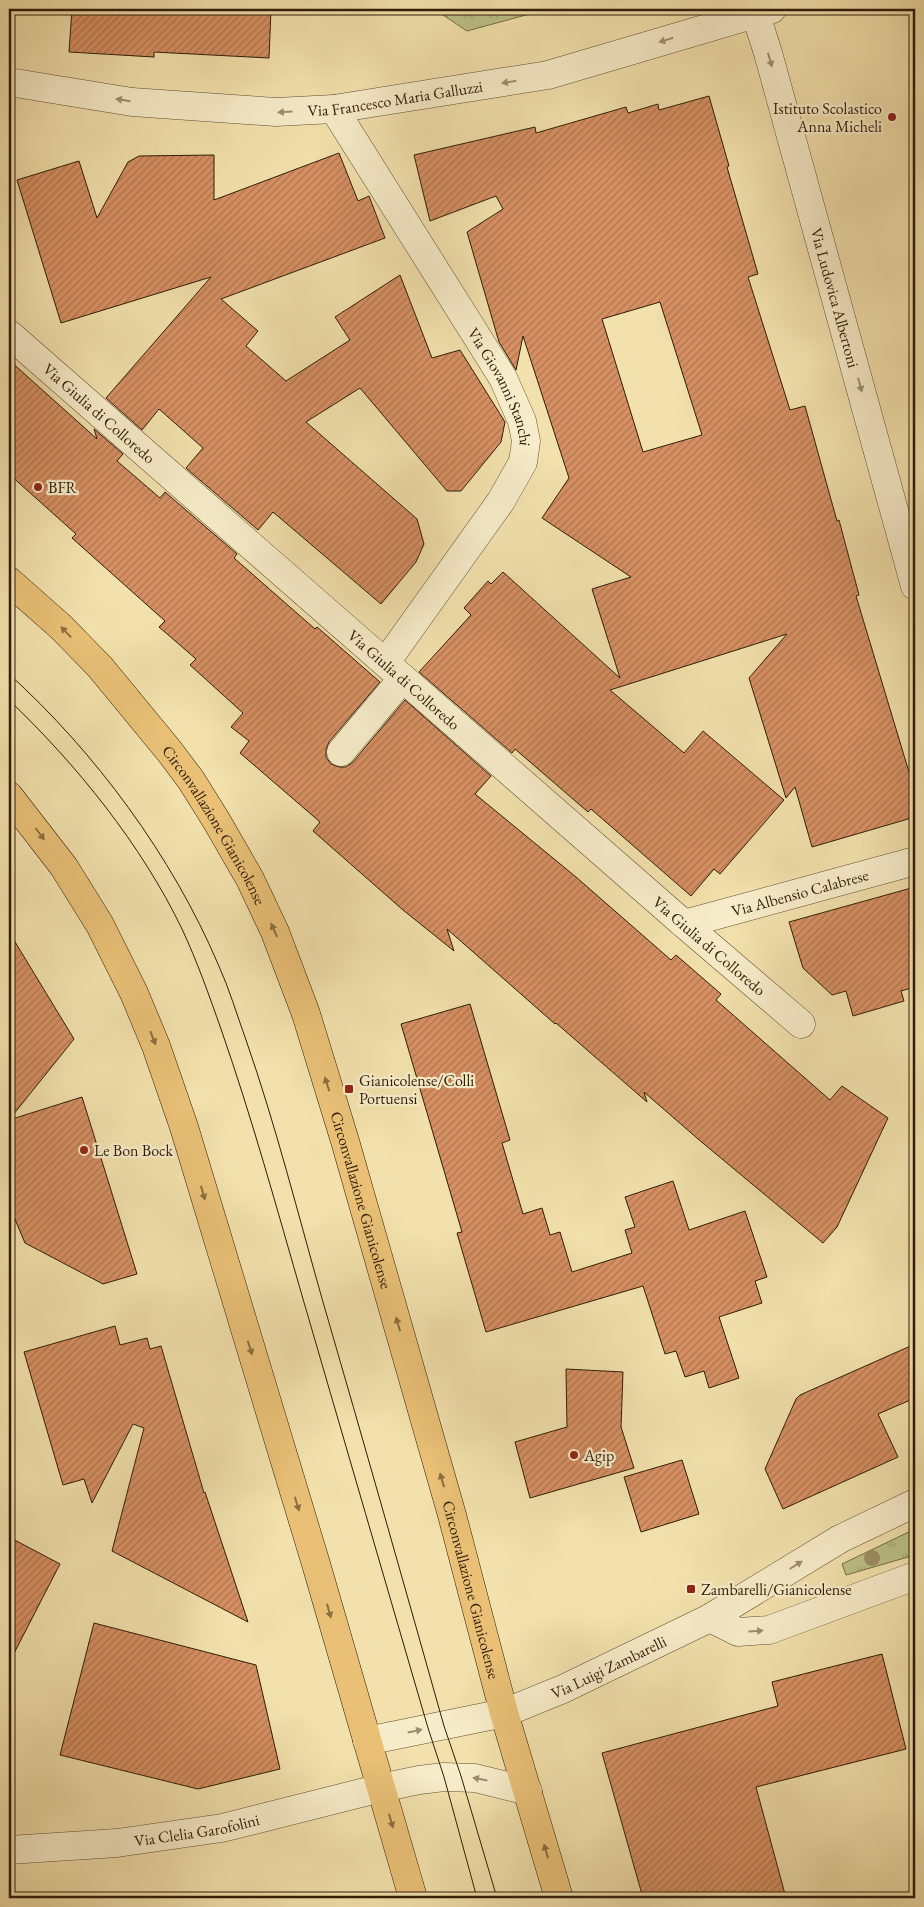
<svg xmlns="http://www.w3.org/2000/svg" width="924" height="1907" font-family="'EB Garamond',serif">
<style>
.grass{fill:url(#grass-tufts);stroke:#756f48}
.park{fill:url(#park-crowns);stroke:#756f48}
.building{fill:url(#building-hatch);stroke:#2e1c08;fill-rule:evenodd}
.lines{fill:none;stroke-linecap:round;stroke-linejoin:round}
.minor-casing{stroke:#5f4d31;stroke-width:29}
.major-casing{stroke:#2e1c08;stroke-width:29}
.minor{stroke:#f7ecc9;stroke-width:28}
.major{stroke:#e9c076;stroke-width:28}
.tram{stroke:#2e1c08;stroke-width:1}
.tree{fill:#9e9067}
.oneway{fill:#9d8e72}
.oneway2{fill:#8c6e3f}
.poi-dot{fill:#8f2418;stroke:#f7ecc9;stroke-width:2}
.labels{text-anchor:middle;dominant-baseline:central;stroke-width:4.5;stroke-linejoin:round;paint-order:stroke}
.street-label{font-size:16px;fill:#2e1c08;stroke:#f7ecc9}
.poi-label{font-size:16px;fill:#2e1c08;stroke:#f7ecc9;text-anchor:start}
</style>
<defs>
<pattern id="grass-tufts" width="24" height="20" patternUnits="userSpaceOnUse" patternTransform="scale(1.25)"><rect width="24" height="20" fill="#bcc288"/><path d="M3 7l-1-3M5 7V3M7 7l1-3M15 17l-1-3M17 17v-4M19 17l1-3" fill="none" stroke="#a2a674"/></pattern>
<pattern id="park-crowns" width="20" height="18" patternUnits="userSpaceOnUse" patternTransform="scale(1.25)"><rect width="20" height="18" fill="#bcc288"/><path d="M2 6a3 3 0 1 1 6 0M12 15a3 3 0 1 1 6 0" fill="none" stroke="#a2a674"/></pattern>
<pattern id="building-hatch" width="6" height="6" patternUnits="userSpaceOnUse" patternTransform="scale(1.25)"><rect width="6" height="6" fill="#d79063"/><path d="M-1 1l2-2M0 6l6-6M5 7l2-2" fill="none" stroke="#af7550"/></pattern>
</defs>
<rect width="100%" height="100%" fill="#f2e1ac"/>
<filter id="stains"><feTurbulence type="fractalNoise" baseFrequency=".004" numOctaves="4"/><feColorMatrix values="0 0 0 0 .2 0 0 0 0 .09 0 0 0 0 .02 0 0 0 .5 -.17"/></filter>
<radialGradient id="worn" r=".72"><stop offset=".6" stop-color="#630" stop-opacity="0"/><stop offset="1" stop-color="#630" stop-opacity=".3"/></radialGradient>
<polygon class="grass" points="915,1529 915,1555 846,1575 842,1564"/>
<polygon class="park" points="434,9 548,9 467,31"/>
<g class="building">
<polygon points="72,9 271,9 269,58 154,52 154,57 69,52"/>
<path d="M709 96 729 166 727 167 758 274 748 277 790 410 805 406 837 521 839 520 859 595 856 596 915 792V817L812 847 795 787 786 798 749 678 787 634 610 690 684 753 703 731 784 800 720 874 714 869 691 896 591 809 588 812 515 749 512 753 419 672 471 615 464 608 488 581 491 584 503 572 620 678 592 589 631 577 542 518 569 478 523 336 516 370 499 342 467 232 503 209 496 196 430 221 414 155 535 127 536 133 626 107 628 113 658 104 659 110ZM660 302 702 435 643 452 602 319Z"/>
<polygon points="339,153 358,201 369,196 385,238 221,299 258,331 246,346 286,381 350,340 335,317 400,275 432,358 460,350 505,422 501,442 461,491 447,491 360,388 306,422 417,519 424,544 416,562 381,604 273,512 258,530 186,468 203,448 159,409 142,430 106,398 211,277 61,323 17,180 79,161 97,218 128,162 139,156 214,155 214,200"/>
<polygon points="9,360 97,439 94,429 123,454 117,461 160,498 165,492 237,554 234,558 315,629 317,627 380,682 329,742 326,750 326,757 331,764 339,767 346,767 353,762 405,700 491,776 475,794 576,877 671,960 676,955 721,994 716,1000 830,1100 842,1086 888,1118 837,1227 823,1243 698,1139 644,1092 647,1102 556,1023 555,1024 447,929 454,951 403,910 313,831 320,822 240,753 249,741 231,727 243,713 190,665 196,659 159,627 165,621 72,538 76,534 9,474"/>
<polygon points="915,887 915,987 901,991 904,1001 853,1016 846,991 832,995 803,968 789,922"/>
<polygon points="9,932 74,1039 9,1120 82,1097 137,1274 103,1284 25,1243 9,1205"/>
<polygon points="470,1004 510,1140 502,1143 523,1214 542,1208 550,1235 560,1232 572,1272 632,1253 625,1230 635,1227 625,1197 673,1181 689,1230 745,1211 767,1277 755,1281 762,1303 719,1317 739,1378 709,1388 704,1371 685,1377 676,1351 665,1354 643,1286 486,1332 457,1233 462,1232 401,1024"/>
<polygon points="115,1326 120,1345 147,1338 150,1349 161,1346 204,1493 205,1492 248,1622 112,1551 144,1428 133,1424 92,1503 84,1479 63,1485 24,1352"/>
<polygon points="915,1344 915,1398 878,1414 898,1457 783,1509 765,1469 796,1399 800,1395"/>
<polygon points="566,1369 623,1372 621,1427 634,1468 530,1498 515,1442 567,1427"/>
<polygon points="682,1460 699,1514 641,1532 624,1477"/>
<polygon points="9,1537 60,1564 9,1663"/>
<polygon points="94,1623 256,1665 280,1769 198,1789 60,1755"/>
<polygon points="882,1654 906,1749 756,1787 786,1898 643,1898 602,1753 778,1706 772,1682"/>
</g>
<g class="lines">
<g class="minor-casing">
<g id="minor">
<path id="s1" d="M754 9 768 53 915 586"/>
<path id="s2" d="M9 82 132 102 276 112 334 109 548 75 772 9"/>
<path id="s3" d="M334 109 503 378 522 421 526 441 523 462 501 501 386 662"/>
<path id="s4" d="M9 334 684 924 801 1024"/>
<polyline points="341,752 403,678"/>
<path id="s5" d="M684 924 915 861"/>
<polyline points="710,1618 738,1632 769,1630 915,1576"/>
<path id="s6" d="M367 1741 504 1713 563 1689 710 1618 840 1539 915 1503"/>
<path id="s7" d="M9 1850 117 1843 222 1828 381 1788 419 1780 444 1777 475 1778 528 1791"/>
</g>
</g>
<g class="major-casing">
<g id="major">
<path id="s8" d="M9 581 61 627 100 667 170 752 191 780 216 820 250 879 275 932 306 1014 345 1141 452 1515 504 1713 559 1898"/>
<polyline points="9,796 64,867 100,925 134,993 156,1046 184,1127 316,1564 413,1898"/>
</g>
</g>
<use href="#minor" class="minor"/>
<use href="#major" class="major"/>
<g class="tram">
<path d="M9 674C95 752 172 856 218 964 229 988 237 1015 246 1040 276 1126 298 1214 323 1302 364 1443 404 1584 444 1726L461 1776 497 1898"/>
<path d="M9 700C77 765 141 844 182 929 197 961 209 995 221 1029 252 1118 277 1209 303 1299 345 1442 386 1585 428 1728L444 1777 477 1898"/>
</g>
</g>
<circle class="tree" cx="872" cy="1558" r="8"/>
<defs><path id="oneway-solid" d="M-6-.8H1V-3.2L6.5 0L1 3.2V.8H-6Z" transform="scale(1.25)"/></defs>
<g class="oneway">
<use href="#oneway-solid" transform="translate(666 40) rotate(163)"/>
<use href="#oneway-solid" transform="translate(770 60) rotate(74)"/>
<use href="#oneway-solid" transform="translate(509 82) rotate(171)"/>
<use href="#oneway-solid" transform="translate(123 100) rotate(-171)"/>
<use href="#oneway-solid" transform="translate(285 112) rotate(177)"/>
<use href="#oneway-solid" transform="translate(860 385) rotate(75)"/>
<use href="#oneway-solid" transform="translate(796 1565) rotate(-32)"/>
<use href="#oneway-solid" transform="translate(756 1631) rotate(-4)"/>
<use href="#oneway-solid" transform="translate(415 1731) rotate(-12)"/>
<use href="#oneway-solid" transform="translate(480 1779) rotate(-169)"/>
</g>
<g class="oneway2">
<use href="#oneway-solid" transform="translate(66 632) rotate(-134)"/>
<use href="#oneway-solid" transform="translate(40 834) rotate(53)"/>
<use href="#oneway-solid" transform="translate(274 930) rotate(-114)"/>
<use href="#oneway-solid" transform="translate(153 1038) rotate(68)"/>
<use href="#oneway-solid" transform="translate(327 1084) rotate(-108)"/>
<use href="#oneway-solid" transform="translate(203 1193) rotate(74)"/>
<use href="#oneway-solid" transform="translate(398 1324) rotate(-106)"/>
<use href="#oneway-solid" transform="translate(250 1348) rotate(73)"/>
<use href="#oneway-solid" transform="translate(442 1480) rotate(-106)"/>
<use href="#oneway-solid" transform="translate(297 1504) rotate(73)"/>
<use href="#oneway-solid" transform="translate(329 1611) rotate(74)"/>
<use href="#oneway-solid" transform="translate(391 1821) rotate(74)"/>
<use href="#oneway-solid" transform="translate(546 1851) rotate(-106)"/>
</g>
<g class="poi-dot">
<circle cx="892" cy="117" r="5"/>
<circle cx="38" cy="487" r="5"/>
<rect x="344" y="1084" width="10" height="10" rx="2.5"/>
<circle cx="84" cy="1150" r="5"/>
<circle cx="574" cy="1455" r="5"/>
<rect x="686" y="1584" width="10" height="10" rx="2.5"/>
</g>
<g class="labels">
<g class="street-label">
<text stroke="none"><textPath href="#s2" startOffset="389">Via Francesco Maria Galluzzi</textPath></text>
<text stroke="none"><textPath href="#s1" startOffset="300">Via Ludovica Albertoni</textPath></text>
<text stroke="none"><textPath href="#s3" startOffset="325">Via Giovanni Stanchi</textPath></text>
<text stroke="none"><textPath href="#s4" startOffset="120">Via Giulia di Colloredo</textPath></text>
<text stroke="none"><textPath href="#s4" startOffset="525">Via Giulia di Colloredo</textPath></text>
<text stroke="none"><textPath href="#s8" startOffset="321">Circonvallazione Gianicolense</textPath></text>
<text stroke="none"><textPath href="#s5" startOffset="120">Via Albensio Calabrese</textPath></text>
<text stroke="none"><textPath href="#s4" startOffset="930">Via Giulia di Colloredo</textPath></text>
<text stroke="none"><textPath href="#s8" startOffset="726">Circonvallazione Gianicolense</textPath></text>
<text stroke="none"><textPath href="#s8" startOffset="1131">Circonvallazione Gianicolense</textPath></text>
<text stroke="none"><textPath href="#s6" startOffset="254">Via Luigi Zambarelli</textPath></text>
<text stroke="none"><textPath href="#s7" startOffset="189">Via Clelia Garofolini</textPath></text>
</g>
<g class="poi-label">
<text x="882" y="108" text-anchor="end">Istituto Scolastico<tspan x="882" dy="18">Anna Micheli</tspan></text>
<text x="48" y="487">BFR</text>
<text x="359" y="1080">Gianicolense/Colli<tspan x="359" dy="18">Portuensi</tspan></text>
<text x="94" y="1150">Le Bon Bock</text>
<text x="584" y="1455">Agip</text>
<text x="701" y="1589">Zambarelli/Gianicolense</text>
</g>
</g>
<rect width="924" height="1907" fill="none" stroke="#f2e1ac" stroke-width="30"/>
<rect x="10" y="10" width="904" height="1887" fill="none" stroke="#2e1c08" stroke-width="2.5"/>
<rect x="15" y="15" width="894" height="1877" fill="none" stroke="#2e1c08"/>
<rect width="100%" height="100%" filter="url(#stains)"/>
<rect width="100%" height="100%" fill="url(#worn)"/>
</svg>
